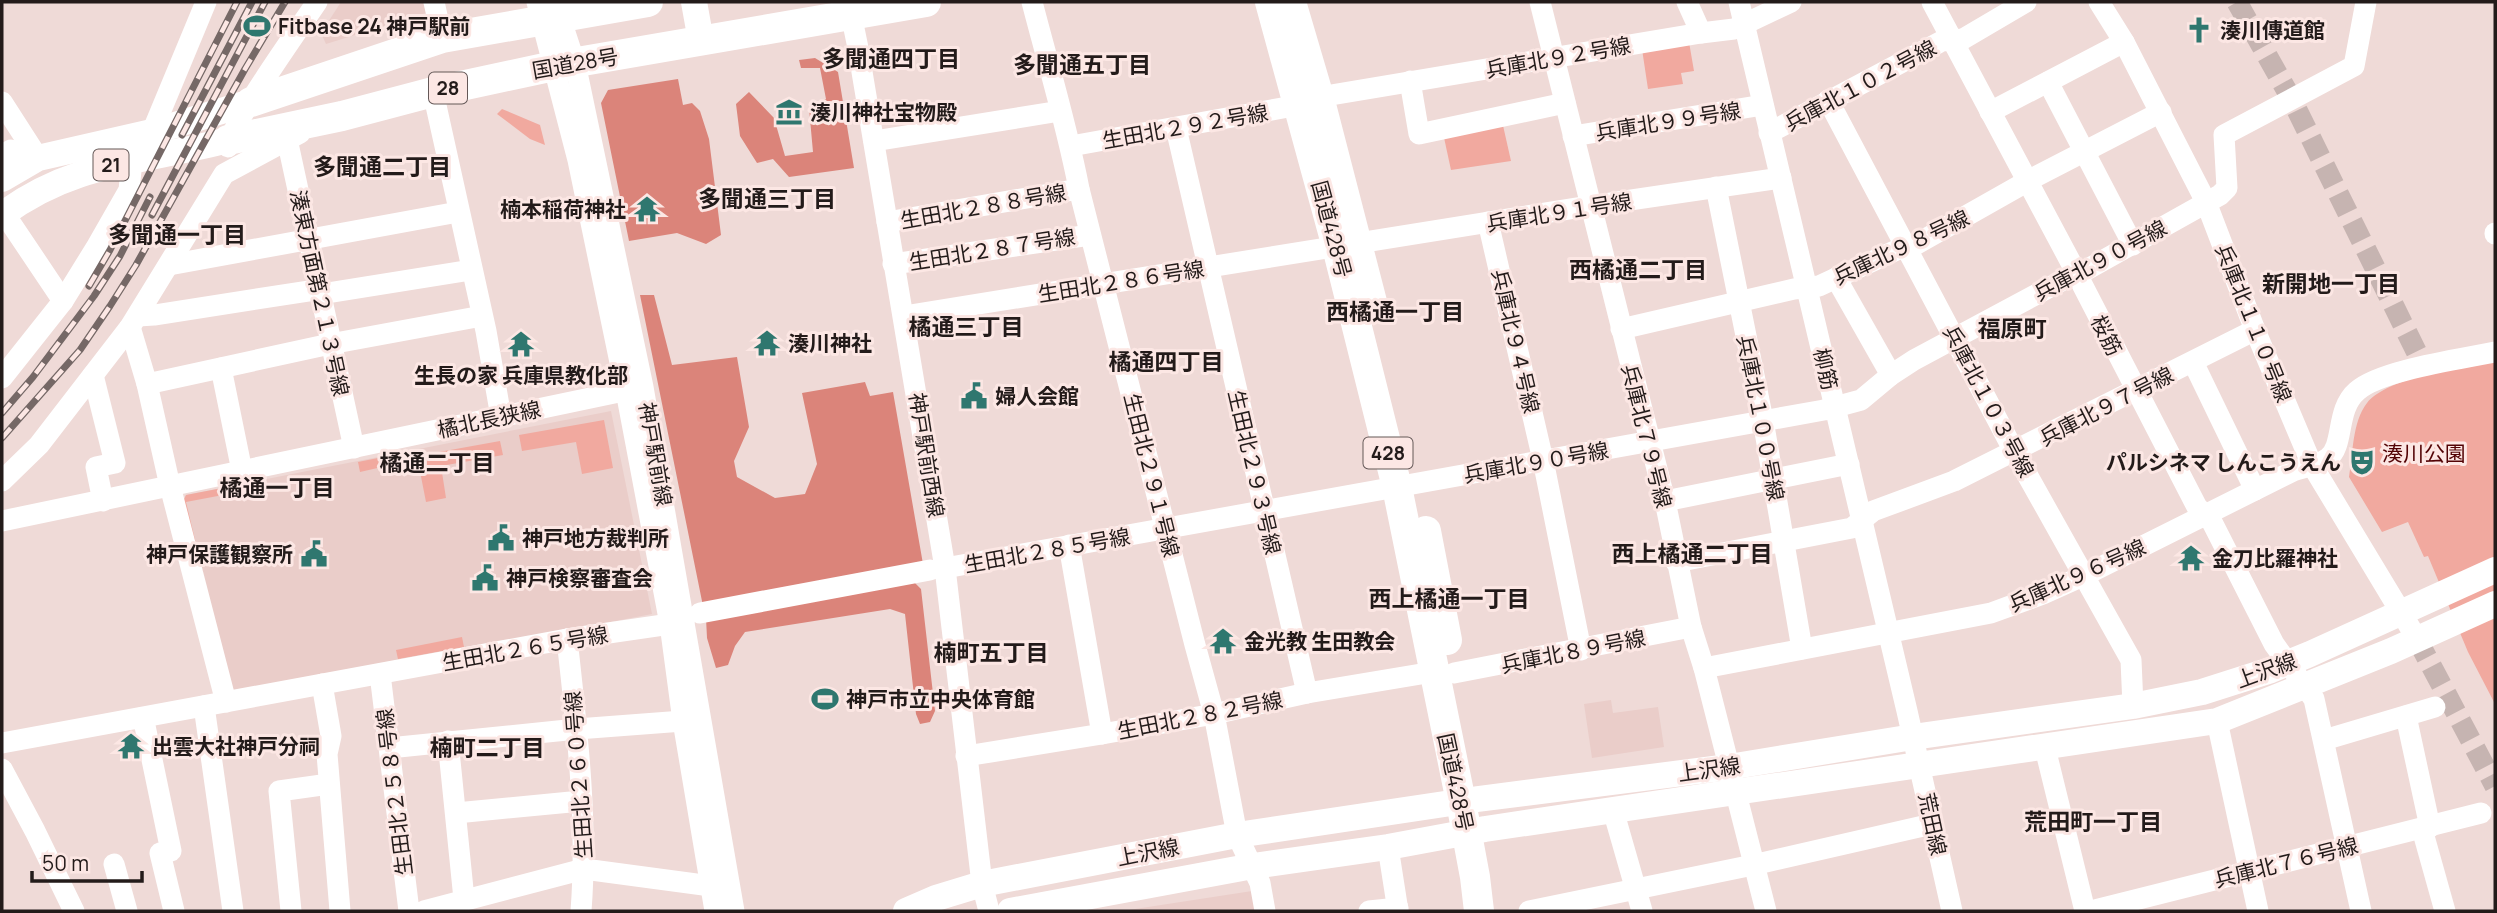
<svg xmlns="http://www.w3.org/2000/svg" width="2497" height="913" font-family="Manrope,'Noto Sans JP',sans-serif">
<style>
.built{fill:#eacdc9}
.green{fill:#f1a99f}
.forest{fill:#db847a}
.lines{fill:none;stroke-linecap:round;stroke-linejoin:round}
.minor-tunnel{stroke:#c6b4b1;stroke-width:21;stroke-dasharray:21 10;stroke-linecap:butt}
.minor{stroke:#fff;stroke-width:21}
.major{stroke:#fff;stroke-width:26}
.highway{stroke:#fff;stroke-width:30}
.rail-casing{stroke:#756866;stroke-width:7}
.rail{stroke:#fce7e4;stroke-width:4.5;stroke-dasharray:13;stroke-linecap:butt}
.labels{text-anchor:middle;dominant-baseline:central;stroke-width:6;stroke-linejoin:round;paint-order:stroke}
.shield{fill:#fce7e4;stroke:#645857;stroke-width:2}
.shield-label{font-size:19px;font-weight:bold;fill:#231b1a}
.poi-label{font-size:21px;font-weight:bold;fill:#231b1a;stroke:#fce7e4;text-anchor:start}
.street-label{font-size:21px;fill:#231b1a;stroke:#fce7e4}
.park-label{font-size:21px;fill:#530305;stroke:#fce7e4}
.neighbourhood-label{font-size:23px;font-weight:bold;fill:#231b1a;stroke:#fce7e4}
</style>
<rect width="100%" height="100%" fill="#efdad7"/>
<g class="built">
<polygon points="341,2 423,2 426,13 326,44 321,33"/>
<polygon points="611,411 652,614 238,694 231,690 181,506 186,495"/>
<polygon points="1611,700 1613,713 1658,707 1664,747 1592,758 1584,704"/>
<polygon points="1252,891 1255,911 1125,911 1135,909"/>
</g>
<g class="green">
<polygon points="1689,42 1694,71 1681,73 1683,84 1648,89 1642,49"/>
<polygon points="502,109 540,125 545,145 530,139 497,114"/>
<polygon points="1502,121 1511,161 1451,170 1443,133"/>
<path d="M2495 359V704L2468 652 2428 556 2424 557 2408 522 2382 532 2349 477C2353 455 2352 422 2367 403 2388 377 2462 367 2495 359Z"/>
<polygon points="604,420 613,468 582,474 576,442 522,451 519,435"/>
<polygon points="500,441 503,455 441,466 446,498 426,502 417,456"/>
<polygon points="393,455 395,464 360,472 358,462"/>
<polygon points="258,481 260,488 186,502 207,590 181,506 186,495"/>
<polygon points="462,637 464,647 398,659 396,650"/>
</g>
<g class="forest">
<polygon points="815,58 838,72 854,168 789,177 773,159 757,163 740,136 736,104 749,92 774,118 785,156 813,152 809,108 826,99 820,68 801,68 799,60"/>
<polygon points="678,79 683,105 692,103 700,111 709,139 721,235 706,244 677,233 629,241 601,103 608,90"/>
<polygon points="640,295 654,295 672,365 737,357 749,427 734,461 737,477 775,498 805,494 817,464 802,393 865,382 870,396 893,392 923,564 703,606"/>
<polygon points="914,582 921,589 935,711 930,722 920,724 916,714 905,614 890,609 745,632 735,646 728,665 716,668 707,638 706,618"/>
</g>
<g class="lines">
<g class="minor-tunnel">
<polyline points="2237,2 2292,100 2421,361"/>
<polyline points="2417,639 2495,786"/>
</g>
<g class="minor">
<polyline points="434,2 442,38"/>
<polyline points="537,2 578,160 626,391 670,624 683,721 715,911"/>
<polyline points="555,2 575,63 643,387 734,911"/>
<path d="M1032 2C1048 64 1067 126 1079 189L1195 645 1214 714 1237 835 1260 883 1265 911"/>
<polyline points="1540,2 1665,501 1691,627 1704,668 1766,911"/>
<polyline points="1687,2 1701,33"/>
<polyline points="1739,2 1907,711 1952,911"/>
<polyline points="1932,2 2069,259 2197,507 2212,522 2274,644 2314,699 2361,911"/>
<polyline points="2099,2 2124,42 2206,202 2255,330 2312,465 2417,639"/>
<polyline points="849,4 858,48 945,568 982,884 989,911"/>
<polyline points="1410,81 1419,134 1565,103"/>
<polyline points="2048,82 2133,245"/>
<polyline points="433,92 486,331 501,417"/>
<polyline points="1319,97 1701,33 1734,29 1791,2"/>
<polyline points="1828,100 2015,453 2131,660 2133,706"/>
<polyline points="2,102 38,158"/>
<polyline points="1990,112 2124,42"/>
<polyline points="1176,128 1307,693"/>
<polyline points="152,132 206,2"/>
<polyline points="1769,133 1942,41 1963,39 2026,2"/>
<polyline points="1573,136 1763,105"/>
<polyline points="287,139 354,448"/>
<polyline points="874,141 1060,111"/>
<polyline points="1071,146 1299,105"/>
<path d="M228 147C229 126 301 26 317 2"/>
<polyline points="2,155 11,150 38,158"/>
<polyline points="1716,187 1763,420 1802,649"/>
<polyline points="4,213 63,301"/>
<polyline points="887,222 1079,189"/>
<polyline points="1488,222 1543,460 1581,650"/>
<polyline points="2495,233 2495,234"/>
<polyline points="893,264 1090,235"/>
<polyline points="169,265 458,212"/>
<polyline points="1836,278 1891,375"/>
<polyline points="321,294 471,270"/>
<polyline points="138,316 154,315 321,289"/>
<polyline points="904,316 1576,208 1781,178"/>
<polyline points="130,327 147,384 170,486 226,702"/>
<polyline points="1621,329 1794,289 1819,286 1901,248 1913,246 2035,177 2161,112"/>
<polyline points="2193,362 2255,490"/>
<polyline points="221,368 242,471"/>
<polyline points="93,375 115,463 96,467 103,501"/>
<polyline points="2,378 63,301 97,246 129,190 132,161"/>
<polyline points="147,384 330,344 482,316"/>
<polyline points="2,481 39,445 130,327 224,174 300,133"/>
<polyline points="1665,501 1849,464"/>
<polyline points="2,521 638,388"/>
<polyline points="1069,545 1102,734"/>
<polyline points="1676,562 1852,528 1873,511 1954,481 2255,330"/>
<polyline points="945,568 1824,410 1861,400 1891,375 1914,360 2065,279 2086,270 2220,195 2227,188 2224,135 2354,66 2366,2"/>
<polyline points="700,613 930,570"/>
<path d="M567 639C577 729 588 821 581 911"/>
<path d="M1704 668 1991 613 2043 594 2083 576 2293 471C2304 467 2319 465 2328 458 2345 445 2335 410 2357 391 2380 370 2462 359 2495 352"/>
<polyline points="1454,673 1691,627"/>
<polyline points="380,674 409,911"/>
<polyline points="322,684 331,736 327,754 340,911"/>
<polyline points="204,706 233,911"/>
<polyline points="2406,716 2430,827"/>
<polyline points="140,718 145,726 171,851"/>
<polyline points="2217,721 2258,911"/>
<polyline points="2324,740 2435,707"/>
<polyline points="448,741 464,899"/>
<polyline points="2,743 567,639 684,622"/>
<polyline points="389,748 577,729 683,721"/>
<polyline points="2045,748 2085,911"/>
<polyline points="966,756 1102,734 1214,714 1307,693 1433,672"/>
<polyline points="2,769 35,831 74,911"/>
<polyline points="1613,810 1642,911"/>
<polyline points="456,813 581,801"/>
<polyline points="2422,829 2445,911"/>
<polyline points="1388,847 1398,911"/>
<polyline points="160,853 174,911"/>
<polyline points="114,864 127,911"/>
<polyline points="291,911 279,791 329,784"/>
<polyline points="424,911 584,869 711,886"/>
<polyline points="1369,911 1398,908"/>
<polyline points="1529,911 1753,865 1932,824"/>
<polyline points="2091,911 2481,813"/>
</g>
<g class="major">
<polyline points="694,2 701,41"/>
<polyline points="2,179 38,158 152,132 251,102"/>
<path d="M2 215C73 161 146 162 228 140"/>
<polyline points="906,911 936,898 982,884 1237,835 1478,799 1729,767 1913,737 2133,706 2202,692 2271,670 2310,654 2495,570"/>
<polyline points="1010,911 1253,866 1388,847 1485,829 2217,721 2391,651 2495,604"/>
</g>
<g class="highway">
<polyline points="1270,2 1337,247 1397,487 1461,802 1475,877 1479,911"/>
<polyline points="1291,2 1319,97 1372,302"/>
<polyline points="251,102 442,38 648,2"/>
<polyline points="228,140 342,116 433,92 554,66 926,2"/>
<polyline points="1426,531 1447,640"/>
</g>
<g class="rail-casing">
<g id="rail">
<polyline points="182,135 252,2"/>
<polyline points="152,215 265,2"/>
<polyline points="89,286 110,250 237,2"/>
<polyline points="2,413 33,377 94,296 120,256 150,197"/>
<polyline points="2,438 80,350 110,306 136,265 245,69 285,2"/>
</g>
</g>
<use href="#rail" class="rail"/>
</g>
<defs>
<g id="stadium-bare" transform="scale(2.1)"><path d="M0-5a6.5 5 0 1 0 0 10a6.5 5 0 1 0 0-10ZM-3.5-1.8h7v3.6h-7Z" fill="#2f776f" stroke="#fce7e4" stroke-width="2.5" paint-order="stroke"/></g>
<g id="church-bare" transform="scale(2.1)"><path d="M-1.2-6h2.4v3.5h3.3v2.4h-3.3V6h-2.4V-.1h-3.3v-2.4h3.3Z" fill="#2f776f" stroke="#fce7e4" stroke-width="2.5" paint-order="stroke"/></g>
<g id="museum-bare" transform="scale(2.1)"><path d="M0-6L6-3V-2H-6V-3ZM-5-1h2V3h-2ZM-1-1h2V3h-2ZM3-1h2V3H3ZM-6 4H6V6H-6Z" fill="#2f776f" stroke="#fce7e4" stroke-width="2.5" paint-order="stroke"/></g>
<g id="temple-bare" transform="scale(2.1)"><path d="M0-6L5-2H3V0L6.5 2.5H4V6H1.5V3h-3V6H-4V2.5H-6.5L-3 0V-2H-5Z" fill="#2f776f" stroke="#fce7e4" stroke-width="2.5" paint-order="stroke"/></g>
<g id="civic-bare" transform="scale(2.1)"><path d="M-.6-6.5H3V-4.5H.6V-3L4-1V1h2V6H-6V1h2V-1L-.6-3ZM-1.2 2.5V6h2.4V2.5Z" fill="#2f776f" stroke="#fce7e4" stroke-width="2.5" paint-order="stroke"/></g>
<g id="theatre-bare" transform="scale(2.1)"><path d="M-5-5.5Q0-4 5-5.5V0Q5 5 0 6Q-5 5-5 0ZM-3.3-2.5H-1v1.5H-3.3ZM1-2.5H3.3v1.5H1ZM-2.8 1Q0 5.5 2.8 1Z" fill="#2f776f" stroke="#fce7e4" stroke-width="2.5" paint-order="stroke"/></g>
</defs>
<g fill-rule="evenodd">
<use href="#stadium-bare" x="257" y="26"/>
<use href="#church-bare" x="2199" y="30"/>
<use href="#museum-bare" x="789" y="112"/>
<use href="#temple-bare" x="647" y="209"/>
<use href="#temple-bare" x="767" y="343"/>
<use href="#temple-bare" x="521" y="344"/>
<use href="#civic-bare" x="974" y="396"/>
<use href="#theatre-bare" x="2362" y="462"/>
<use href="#civic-bare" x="501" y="538"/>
<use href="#civic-bare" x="314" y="554"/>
<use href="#temple-bare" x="2191" y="558"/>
<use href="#civic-bare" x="485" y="578"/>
<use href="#temple-bare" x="1223" y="641"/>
<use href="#stadium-bare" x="825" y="699"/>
<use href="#temple-bare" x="131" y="746"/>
</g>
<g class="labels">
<g class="shield">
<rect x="429" y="72.5" width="38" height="31" rx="5"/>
<rect x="93.5" y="149.5" width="35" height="31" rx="5"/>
<rect x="1363.5" y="437.5" width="49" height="31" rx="5"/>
</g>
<g class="shield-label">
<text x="448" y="88">28</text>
<text x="111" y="165">21</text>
<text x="1388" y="453">428</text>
</g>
<g class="poi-label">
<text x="278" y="26">Fitbase 24 神戸駅前</text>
<text x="2220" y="30">湊川傳道館</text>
<text x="810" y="112">湊川神社宝物殿</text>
<text x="626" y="209" text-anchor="end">楠本稲荷神社</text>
<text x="788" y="343">湊川神社</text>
<text x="521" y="375" text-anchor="middle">生長の家 兵庫県教化部</text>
<text x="995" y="396">婦人会館</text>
<text x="2341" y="462" text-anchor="end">パルシネマ しんこうえん</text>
<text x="522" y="538">神戸地方裁判所</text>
<text x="293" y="554" text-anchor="end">神戸保護観察所</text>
<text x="2212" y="558">金刀比羅神社</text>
<text x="506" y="578">神戸検察審査会</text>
<text x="1244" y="641">金光教 生田教会</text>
<text x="846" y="699">神戸市立中央体育館</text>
<text x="152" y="746">出雲大社神戸分祠</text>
</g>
<g class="street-label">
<text transform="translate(1558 57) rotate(-10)">兵庫北９２号線</text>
<text transform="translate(575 63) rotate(-10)">国道28号</text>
<text transform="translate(1860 85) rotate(-28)">兵庫北１０２号線</text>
<text transform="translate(1668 121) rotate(-9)">兵庫北９９号線</text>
<text transform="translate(1185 126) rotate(-10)">生田北２９２号線</text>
<text transform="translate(983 206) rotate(-10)">生田北２８８号線</text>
<text transform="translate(1559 212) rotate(-9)">兵庫北９１号線</text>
<text transform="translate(1332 229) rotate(75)">国道428号</text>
<text transform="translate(1901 247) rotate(-25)">兵庫北９８号線</text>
<text transform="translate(992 249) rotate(-9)">生田北２８７号線</text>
<text transform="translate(2100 260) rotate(-28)">兵庫北９０号線</text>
<text transform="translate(1121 281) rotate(-9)">生田北２８６号線</text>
<text transform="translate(320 293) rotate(78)">湊東方面第２１３号線</text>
<text transform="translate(2254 323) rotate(68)">兵庫北１１０号線</text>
<text transform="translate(2107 335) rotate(63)">桜筋</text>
<text transform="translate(1516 341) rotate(77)">兵庫北９４号線</text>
<text transform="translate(1826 369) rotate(77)">柳筋</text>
<text transform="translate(1989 401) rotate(62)">兵庫北１０３号線</text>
<text transform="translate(2106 406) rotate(-27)">兵庫北９７号線</text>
<text transform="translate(1761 418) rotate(79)">兵庫北１００号線</text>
<text transform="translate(489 419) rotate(-12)">橘北長狭線</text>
<text transform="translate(1647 436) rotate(76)">兵庫北７９号線</text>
<text transform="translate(656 454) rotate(80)">神戸駅前線</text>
<text transform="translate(927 455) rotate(81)">神戸駅前西線</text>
<text transform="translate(1536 462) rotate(-10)">兵庫北９０号線</text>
<text transform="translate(1255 472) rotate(77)">生田北２９３号線</text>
<text transform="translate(1152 475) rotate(76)">生田北２９１号線</text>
<text transform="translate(1047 550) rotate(-10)">生田北２８５号線</text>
<text transform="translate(2077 575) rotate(-24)">兵庫北９６号線</text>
<text transform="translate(525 648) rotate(-10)">生田北２６５号線</text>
<text transform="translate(1573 651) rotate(-11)">兵庫北８９号線</text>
<text transform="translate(2266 670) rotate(-20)">上沢線</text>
<text transform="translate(1200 715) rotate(-11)">生田北２８２号線</text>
<text transform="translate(1709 769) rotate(-8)">上沢線</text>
<text transform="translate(578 775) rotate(-94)">生田北２６０号線</text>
<text transform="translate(1456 782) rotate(78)">国道428号</text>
<text transform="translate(394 792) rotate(-97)">生田北２５８号線</text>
<text transform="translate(1933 824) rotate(78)">荒田線</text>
<text transform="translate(1148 852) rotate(-11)">上沢線</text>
<text transform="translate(2286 862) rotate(-14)">兵庫北７６号線</text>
</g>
<g class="park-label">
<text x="2424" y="453">湊川公園</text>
</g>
<g class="neighbourhood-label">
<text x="891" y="58">多聞通四丁目</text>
<text x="1082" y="64">多聞通五丁目</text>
<text x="382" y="166">多聞通二丁目</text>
<text x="767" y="198">多聞通三丁目</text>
<text x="177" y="234">多聞通一丁目</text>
<text x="1638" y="269">西橘通二丁目</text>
<text x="2331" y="283">新開地一丁目</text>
<text x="1395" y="311">西橘通一丁目</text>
<text x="966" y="326">橘通三丁目</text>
<text x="2012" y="328">福原町</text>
<text x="1166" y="361">橘通四丁目</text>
<text x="437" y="462">橘通二丁目</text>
<text x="277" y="487">橘通一丁目</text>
<text x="1692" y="553">西上橘通二丁目</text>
<text x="1449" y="598">西上橘通一丁目</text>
<text x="991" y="652">楠町五丁目</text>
<text x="487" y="747">楠町二丁目</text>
<text x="2093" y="821">荒田町一丁目</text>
</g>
</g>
<rect width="2497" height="913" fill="none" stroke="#231b1a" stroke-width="7"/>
<path d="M32 871v10h110v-10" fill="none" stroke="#231b1a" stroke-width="3.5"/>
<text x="42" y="871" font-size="21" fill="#231b1a" stroke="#fce7e4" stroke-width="5" paint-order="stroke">50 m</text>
</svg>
